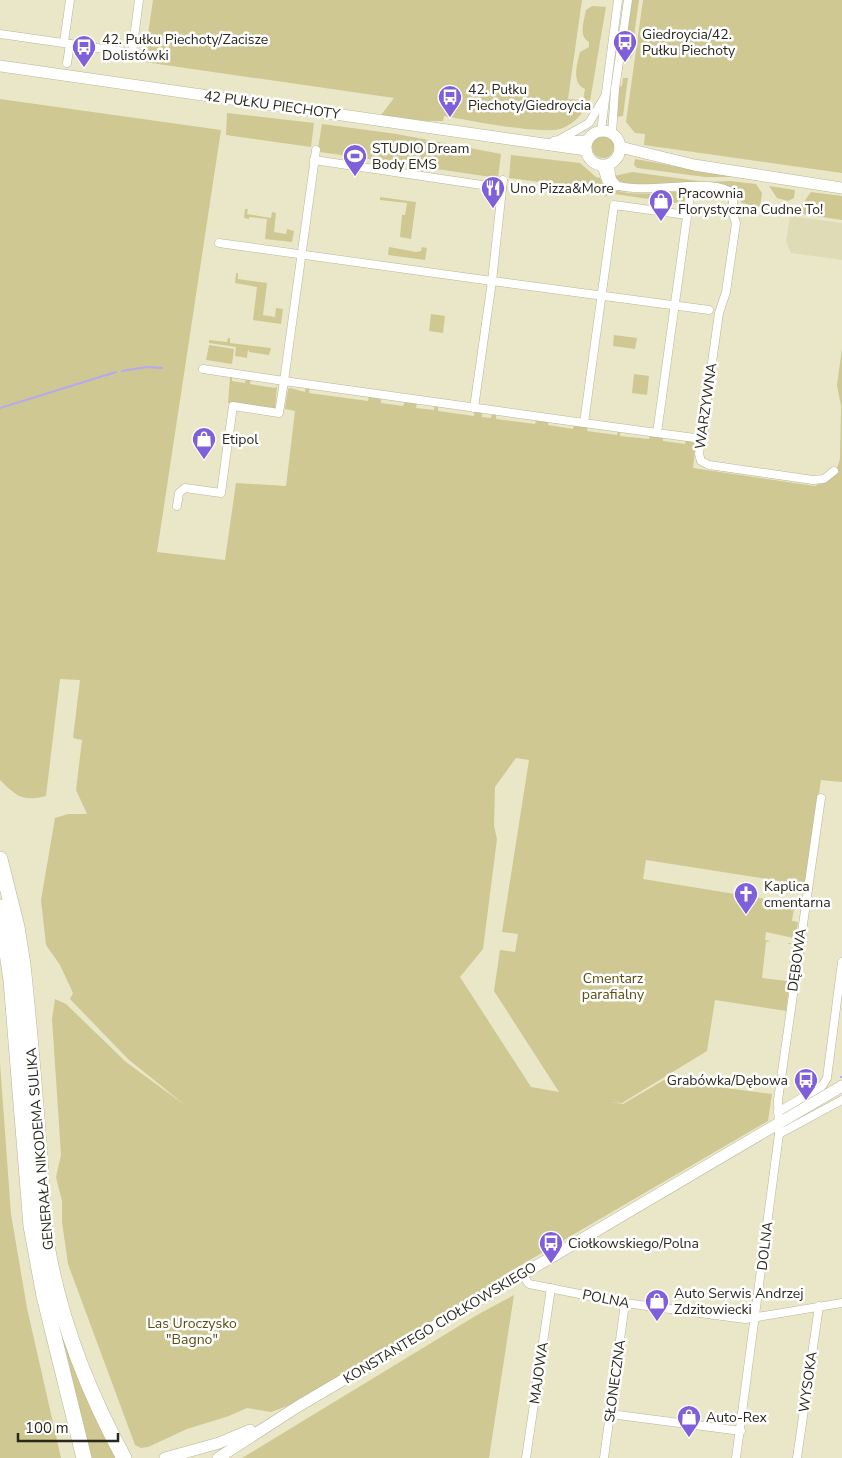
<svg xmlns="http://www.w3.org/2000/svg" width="842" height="1458" font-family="'Nunito Sans',sans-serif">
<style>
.built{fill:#e0dbb7}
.green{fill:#cfc892;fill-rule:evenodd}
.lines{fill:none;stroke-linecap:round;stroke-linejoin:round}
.stream{stroke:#b6a9f1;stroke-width:2}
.street-casing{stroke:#b9b599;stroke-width:9}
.secondary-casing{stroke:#b9b599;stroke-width:12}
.highway-casing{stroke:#b9b599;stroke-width:16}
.street{stroke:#fff;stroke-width:8}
.secondary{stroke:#fff;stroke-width:11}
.highway{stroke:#fff;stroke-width:15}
.labels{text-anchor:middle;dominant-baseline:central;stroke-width:5;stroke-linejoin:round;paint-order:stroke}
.poi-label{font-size:14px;fill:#2a281d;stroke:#fff;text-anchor:start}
.street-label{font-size:14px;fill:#2a281d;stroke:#fff}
.park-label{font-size:14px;fill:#574e11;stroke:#fff}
</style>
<rect width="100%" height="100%" fill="#eae7c9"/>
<polygon class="built" points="790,216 842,223 842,260 791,253 786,241"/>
<g class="green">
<path d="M153 0H582L568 99 583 100 585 89C571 83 577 64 580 52L589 47V42C578 36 584 21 586 10L592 6 606 7 590 101C584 112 575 123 563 128 544 136 468 120 444 116L443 121H425L381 115 394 98 144 62Z"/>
<polygon points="630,0 639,0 631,58 623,55"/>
<polygon points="643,0 842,0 842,173 644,145 645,134 635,133 626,122"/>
<polygon points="623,78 628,78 623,116 615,117 619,85 622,86"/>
<path d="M0 99 221 130 157 552 225 560 236 483 286 486 295 411 285 409 288 389 290 388 305 392 306 387 310 388 309 393 368 401 369 396 381 398V403L403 406 405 401 417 403 416 408 434 410 435 405 438 406V411L474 416 475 411 482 412V417L491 418 492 414H496V419L535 424 537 419 548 422V425L573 429 574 425 588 427 587 431 617 435 618 431 620 432V436L649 439 650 436 663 437V441L685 444 686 440 696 441 693 468 815 486C828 479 837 474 840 458L841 406 837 385 842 348V782L821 780 805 885 646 860 643 879 802 905 801 909 794 908 792 921 798 922 796 935 793 938 766 932 765 940 771 941 766 942 762 978 787 981 792 945 787 943H792L794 947 786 1011 715 1000 707 1051 622 1103 611 1102 623 1104 664 1080 772 1094 768 1121 504 1275 466 1302 293 1404 271 1412 247 1408 229 1416 187 1429 148 1447 141 1448 135 1445 68 1264 62 1222V1201L56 1177 61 1155 52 1019 55 999 66 1004 126 1062 186 1106 128 1059 70 999 73 993 60 965 46 945 41 900 55 818 68 814H87L76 790 82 740 73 738 80 680 60 679 46 796C21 802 17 796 0 780ZM516 758 529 760 502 932 518 934 515 952 500 950 494 991 559 1092 531 1087 460 977 483 949 497 839 494 826 495 787Z"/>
<polygon points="227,113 314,123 311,147 226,135"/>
<polygon points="322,124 397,134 501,154 498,178 320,152 321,149 318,148"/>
<circle cx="603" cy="147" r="11"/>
<path d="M511 155 580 163 596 177 600 178C607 201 667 192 686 191L685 201 682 204 608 193 607 196 577 192V187L509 178Z"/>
<polygon points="635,159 737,177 705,177 637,168 634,165"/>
<path d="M632 172 706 182 730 181 756 184 762 193 760 207 742 203C737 198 739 191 731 188 705 179 628 196 614 176Z"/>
<polygon points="769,186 795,190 794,198 788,201 777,198"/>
<polygon points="811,192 842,196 842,220 796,213"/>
<polygon points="380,197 416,202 411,239 400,237 402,215 405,215 407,203 380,200"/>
<polygon points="245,209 248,209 247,214 271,218 272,212 276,213 274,232 286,234 287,229 294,231 292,242 265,239 267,219 249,217 249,219 244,218"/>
<polygon points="389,247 416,252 421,251 422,247 427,248 425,260 388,255"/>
<polygon points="236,273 238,273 238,279 267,283 263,315 275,317 276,308 283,309 281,324 253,320 257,287 235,283"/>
<polygon points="431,314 445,316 443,333 429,331"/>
<polygon points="614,335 637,338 635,349 613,346"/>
<polygon points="228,338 230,338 230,343 271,348 269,355 249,352 248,349 247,358 235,356 236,347 209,343 209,340 227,342"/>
<polygon points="209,345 234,349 232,364 206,360"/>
<polygon points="634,374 649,376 647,395 632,393"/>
<polygon points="232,376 232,381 245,383 246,378 251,379 250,384 275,388 277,386 275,409 228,403 230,378"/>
<polygon points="0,1063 11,1214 27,1308 61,1458 0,1458"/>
<polygon points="43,1245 119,1458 91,1458 67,1357 57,1330"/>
<polygon points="514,1295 489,1458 242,1458 477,1315"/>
</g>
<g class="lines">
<g class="stream">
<polyline points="122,371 147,367 162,368"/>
<polyline points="0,408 116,372"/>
<polyline points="841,1077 842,1077"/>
</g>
<g class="street-casing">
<g id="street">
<polyline points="0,34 70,44 67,63"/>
<polyline points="64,42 70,0"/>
<polyline points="70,44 132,53 139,0"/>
<polyline points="601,131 618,0"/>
<polyline points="612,133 615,89 628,0"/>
<polyline points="557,141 589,123 604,98"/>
<polyline points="314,160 502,188"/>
<polyline points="609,163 612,179 617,186"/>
<path d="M601 164 606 180C631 201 713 173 733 194V214L736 223 726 292 719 313 699 454 701 461 709 465 813 480 824 479 834 471"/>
<polyline points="503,180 492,281 709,310"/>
<polyline points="687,215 614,205 584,423 657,433 689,202"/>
<polyline points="219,243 492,281 474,408"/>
<polyline points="203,369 284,381 316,150"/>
<polyline points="657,433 695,438"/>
<polyline points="177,506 179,493 185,488 221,493 233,406 279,413 284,381 584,423"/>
<polyline points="778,1112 822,1086 827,1078 842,962"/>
<polyline points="779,1134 842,1100"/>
<polyline points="522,1274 529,1284 625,1303 745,1319 842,1303"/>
<polyline points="610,1414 741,1431"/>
<polyline points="526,1458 551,1288"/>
<polyline points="604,1458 625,1303"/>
<polyline points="736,1458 779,1134 778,1100 821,798"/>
<polyline points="797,1458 819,1306"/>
</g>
</g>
<g class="secondary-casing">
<g id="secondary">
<polyline points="0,66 586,150"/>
<circle cx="603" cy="148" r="17"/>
<polyline points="555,142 587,141"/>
<polyline points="620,147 694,165 842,188"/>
<polyline points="165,1458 219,1443 250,1430"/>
<polyline points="218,1458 297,1407 842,1086"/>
</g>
</g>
<g class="highway-casing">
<g id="highway">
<path d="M0 859 17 927 23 965C30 1029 35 1093 40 1158 42 1187 42 1216 47 1245 60 1321 87 1390 124 1458"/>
<polyline points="0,907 11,980 31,1226 44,1296 84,1458"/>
</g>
</g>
<use href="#street" class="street"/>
<use href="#secondary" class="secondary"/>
<use href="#highway" class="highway"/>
</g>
<defs>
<g id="bus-pin" transform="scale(1.25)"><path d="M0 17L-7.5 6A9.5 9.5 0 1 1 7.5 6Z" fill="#8060da" stroke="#fff"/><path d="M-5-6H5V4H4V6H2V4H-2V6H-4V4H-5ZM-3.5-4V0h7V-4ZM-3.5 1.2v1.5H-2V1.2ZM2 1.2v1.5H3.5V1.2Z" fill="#fff"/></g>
<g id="stadium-pin" transform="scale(1.25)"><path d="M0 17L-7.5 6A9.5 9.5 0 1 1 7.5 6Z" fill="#8060da" stroke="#fff"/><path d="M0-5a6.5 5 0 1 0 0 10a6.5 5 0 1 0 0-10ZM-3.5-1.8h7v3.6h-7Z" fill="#fff"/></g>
<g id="restaurant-pin" transform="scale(1.25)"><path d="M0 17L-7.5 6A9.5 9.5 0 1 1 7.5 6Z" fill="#8060da" stroke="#fff"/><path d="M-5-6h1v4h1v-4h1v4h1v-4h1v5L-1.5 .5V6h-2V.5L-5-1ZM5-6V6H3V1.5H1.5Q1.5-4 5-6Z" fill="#fff"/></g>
<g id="shop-pin" transform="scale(1.25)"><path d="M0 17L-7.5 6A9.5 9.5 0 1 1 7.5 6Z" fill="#8060da" stroke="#fff"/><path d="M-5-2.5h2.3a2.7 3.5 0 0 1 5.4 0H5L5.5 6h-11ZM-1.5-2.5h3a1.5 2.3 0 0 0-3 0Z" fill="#fff"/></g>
<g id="church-pin" transform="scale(1.25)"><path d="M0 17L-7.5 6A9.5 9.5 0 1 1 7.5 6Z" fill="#8060da" stroke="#fff"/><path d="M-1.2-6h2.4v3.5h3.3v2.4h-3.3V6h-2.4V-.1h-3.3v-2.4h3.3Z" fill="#fff"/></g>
</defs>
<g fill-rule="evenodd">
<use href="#bus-pin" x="625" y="42"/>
<use href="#bus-pin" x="84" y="47"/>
<use href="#bus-pin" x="450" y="97"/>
<use href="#stadium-pin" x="355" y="156"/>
<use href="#restaurant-pin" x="493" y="188"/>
<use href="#shop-pin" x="661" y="201"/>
<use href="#shop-pin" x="204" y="439"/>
<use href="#church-pin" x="746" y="894"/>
<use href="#bus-pin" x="806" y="1080"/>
<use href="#bus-pin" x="551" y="1243"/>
<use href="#shop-pin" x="657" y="1301"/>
<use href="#shop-pin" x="689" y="1417"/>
</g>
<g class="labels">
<g class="poi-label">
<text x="642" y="34">Giedroycia/42.<tspan x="642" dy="16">Pułku Piechoty</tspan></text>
<text x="102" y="39">42. Pułku Piechoty/Zacisze<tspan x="102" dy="16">Dolistówki</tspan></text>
<text x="468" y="89">42. Pułku<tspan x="468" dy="16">Piechoty/Giedroycia</tspan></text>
<text x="372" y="148">STUDIO Dream<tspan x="372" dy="16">Body EMS</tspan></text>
<text x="510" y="188">Uno Pizza&amp;More</text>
<text x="678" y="193">Pracownia<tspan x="678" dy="16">Florystyczna Cudne To!</tspan></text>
<text x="222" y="439">Etipol</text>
<text x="764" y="886">Kaplica<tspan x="764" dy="16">cmentarna</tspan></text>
<text x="788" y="1080" text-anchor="end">Grabówka/Dębowa</text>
<text x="568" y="1243">Ciołkowskiego/Polna</text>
<text x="674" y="1293">Auto Serwis Andrzej<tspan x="674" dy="16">Zdzitowiecki</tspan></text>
<text x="706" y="1417">Auto-Rex</text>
</g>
<g class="street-label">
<text transform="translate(272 105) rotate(8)">42 PUŁKU PIECHOTY</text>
<text transform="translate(706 406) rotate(-82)">WARZYWNA</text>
<text transform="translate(797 960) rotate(-82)">DĘBOWA</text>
<text transform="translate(40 1149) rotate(-95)">GENERAŁA NIKODEMA SULIKA</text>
<text transform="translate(765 1246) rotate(-83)">DOLNA</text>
<text transform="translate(606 1299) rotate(11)">POLNA</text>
<text transform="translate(440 1323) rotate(-31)">KONSTANTEGO CIOŁKOWSKIEGO</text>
<text transform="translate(539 1373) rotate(-82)">MAJOWA</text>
<text transform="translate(615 1381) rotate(-82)">SŁONECZNA</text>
<text transform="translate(808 1382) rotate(-82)">WYSOKA</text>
</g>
<g class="park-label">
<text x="613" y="978">Cmentarz<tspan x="613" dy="16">parafialny</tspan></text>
<text x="192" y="1323">Las Uroczysko<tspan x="192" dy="16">"Bagno"</tspan></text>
</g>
</g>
<path d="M18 1433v8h100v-8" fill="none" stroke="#2a281d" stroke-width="2.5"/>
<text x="25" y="1433" font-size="15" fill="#2a281d" stroke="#ffffff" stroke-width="4" paint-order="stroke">100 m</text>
</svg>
